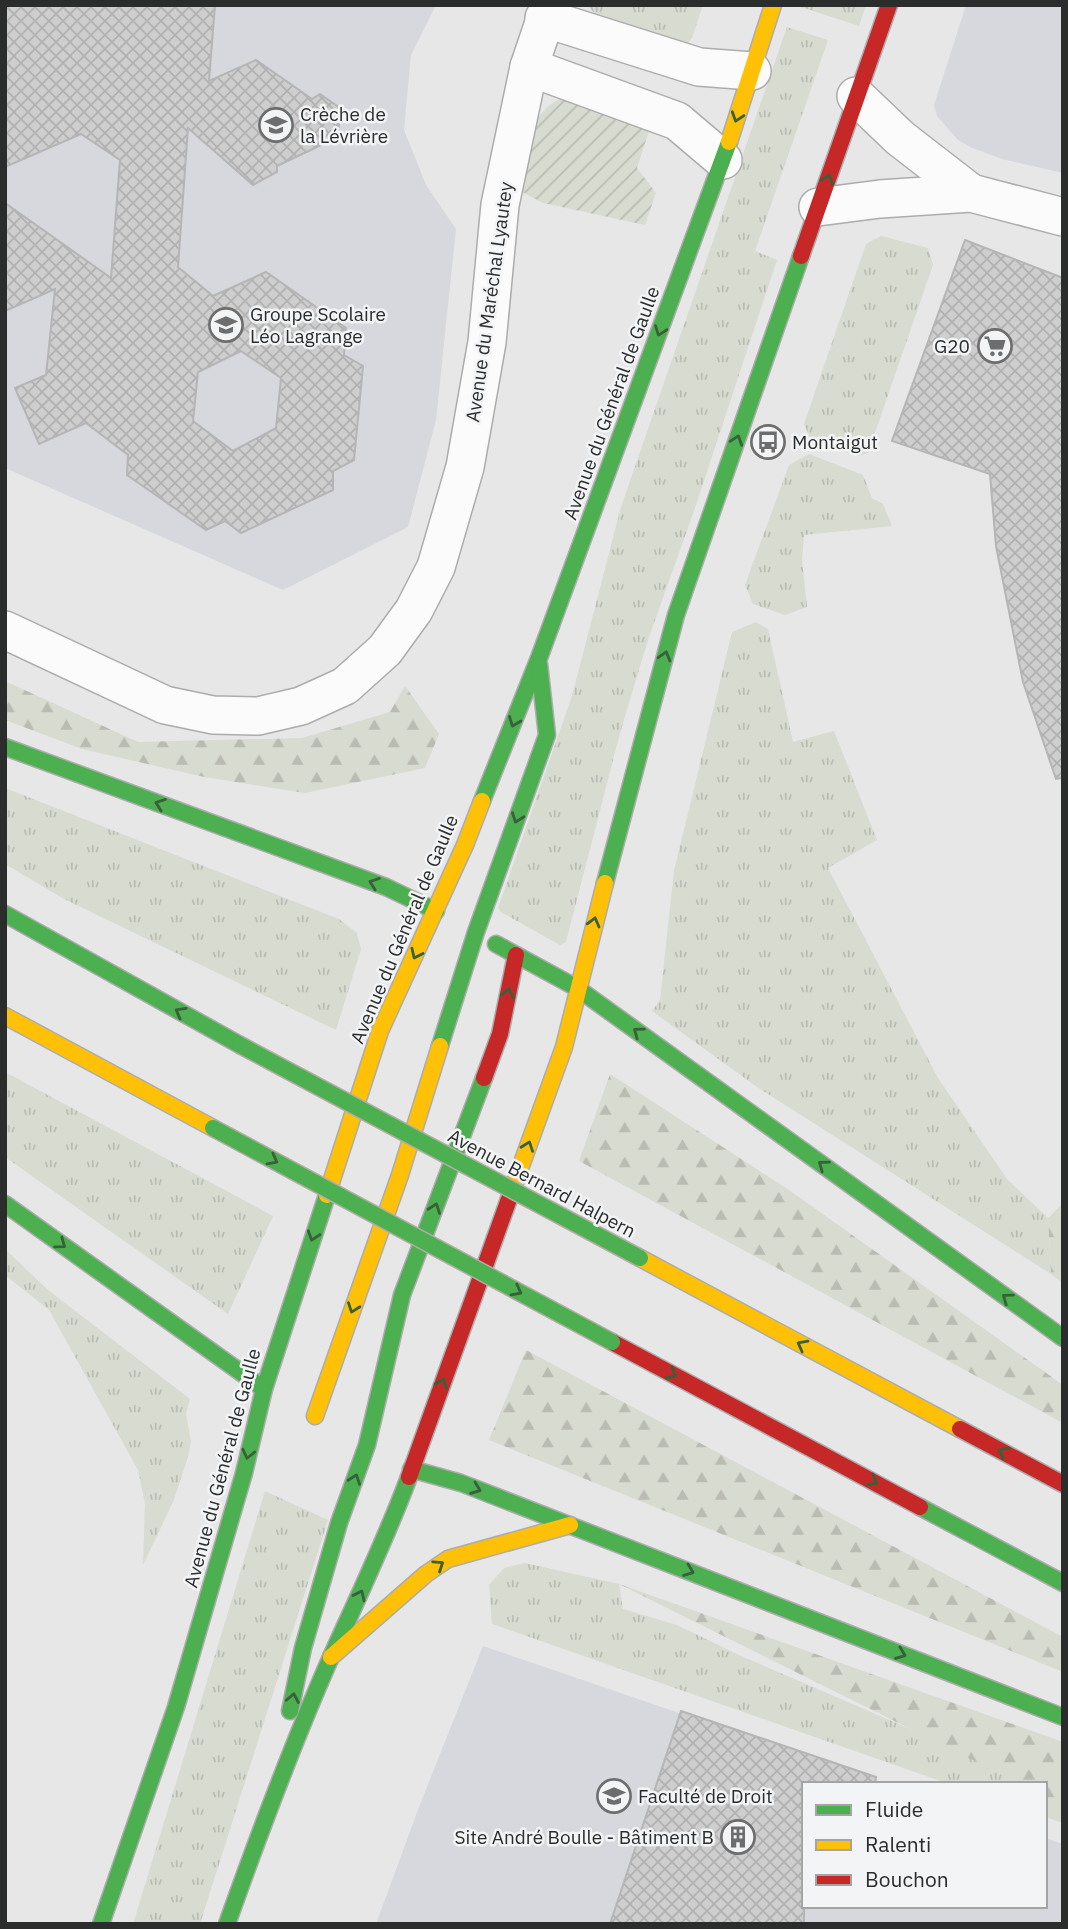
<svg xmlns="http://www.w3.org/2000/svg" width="1068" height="1929" font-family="'IBM Plex Sans',sans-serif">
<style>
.built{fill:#d6d8dd}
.grass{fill:url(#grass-tufts)}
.forest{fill:url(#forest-firs)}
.garden{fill:url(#garden-furrows)}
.building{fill:url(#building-cross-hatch);stroke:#b6b5b5;stroke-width:2;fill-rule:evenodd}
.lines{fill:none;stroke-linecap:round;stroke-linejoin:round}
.street-casing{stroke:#acacad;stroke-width:40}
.fast-casing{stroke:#acacad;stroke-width:19}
.slow-casing{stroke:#acacad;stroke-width:19}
.jam-casing{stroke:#acacad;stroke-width:19}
.street{stroke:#fbfbfc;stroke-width:37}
.fast{stroke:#4caf50;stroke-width:16}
.slow{stroke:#ffc107;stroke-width:16}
.jam{stroke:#c62828;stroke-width:16}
.fast-bridge-casing{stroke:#b1ada4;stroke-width:19;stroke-linecap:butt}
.fast-bridge{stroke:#4caf50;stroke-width:16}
.oneway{stroke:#38603a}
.labels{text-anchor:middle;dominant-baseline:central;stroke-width:5;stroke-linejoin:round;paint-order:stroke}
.poi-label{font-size:19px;fill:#2b2c2c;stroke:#f3f4f6;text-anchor:start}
.street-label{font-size:19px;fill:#2b2c2c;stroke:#f3f4f6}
</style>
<defs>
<pattern id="grass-tufts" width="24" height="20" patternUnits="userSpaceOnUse" patternTransform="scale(1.75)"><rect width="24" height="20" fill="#d8dbd0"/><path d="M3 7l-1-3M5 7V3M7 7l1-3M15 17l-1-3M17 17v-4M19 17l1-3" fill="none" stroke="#babcb3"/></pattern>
<pattern id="forest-firs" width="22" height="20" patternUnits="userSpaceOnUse" patternTransform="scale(1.75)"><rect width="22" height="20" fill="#d8dbd0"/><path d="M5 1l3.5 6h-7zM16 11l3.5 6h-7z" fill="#babcb3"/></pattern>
<pattern id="garden-furrows" width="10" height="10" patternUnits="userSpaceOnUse" patternTransform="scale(1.75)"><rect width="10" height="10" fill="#d8dbd0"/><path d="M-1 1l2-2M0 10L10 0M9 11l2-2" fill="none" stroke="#babcb3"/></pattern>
<pattern id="building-cross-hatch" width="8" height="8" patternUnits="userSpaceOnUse" patternTransform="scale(1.75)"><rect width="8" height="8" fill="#cecece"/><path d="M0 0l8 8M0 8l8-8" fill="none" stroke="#b1b1b1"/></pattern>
</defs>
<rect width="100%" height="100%" fill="#e7e7e8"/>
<g class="built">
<polygon points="5,5 436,5 411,55 404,130 426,185 456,229 436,420 408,527 283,590 5,468"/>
<polygon points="966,5 1063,5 1063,173 1002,159 972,148 958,140 937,116 934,105"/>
<polygon points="483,1646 887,1784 804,1784 804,1906 1045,1906 1045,1838 1063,1844 1063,1924 376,1924 419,1807"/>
</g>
<g class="grass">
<polygon points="587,5 703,5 692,38 686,46 609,29"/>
<polygon points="795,5 866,5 859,26"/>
<polygon points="787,27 828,40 755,251 777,260 695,508 648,640 620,733 566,942 560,945 501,912 498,908 572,696 621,507"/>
<polygon points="881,236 928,248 933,265 868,453 858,456 811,440 804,424 866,244"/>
<polygon points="809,454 863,475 872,498 883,504 892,526 804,535 802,560 807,607 785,615 753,604 745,585 789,465"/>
<polygon points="756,622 768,629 793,742 834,731 877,840 828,868 938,1078 1007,1179 1048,1218 1051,1274 757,1087 652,1011 660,1000 674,871 732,632"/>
<polygon points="5,788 339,919 357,933 361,949 336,1030 64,899 5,864"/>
<polygon points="5,1072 273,1216 228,1314 5,1157"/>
<polygon points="5,1249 48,1290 190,1399 186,1414 191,1441 188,1457 173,1502 143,1565 145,1503 138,1470 49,1310 5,1275"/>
<polygon points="265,1491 328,1520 200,1924 133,1924"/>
<polygon points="525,1563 619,1584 623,1609 677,1625 739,1655 945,1744 1023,1784 949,1784 492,1624 489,1585 504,1568"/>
<polygon points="1045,1795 1063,1804 1063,1823 1045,1817"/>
</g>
<g class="forest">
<polygon points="5,681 138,742 302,738 390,712 405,686 439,734 425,768 305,793 204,777 82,749 5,720"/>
<polygon points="610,1074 789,1190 1063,1385 1063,1423 579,1161"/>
<polygon points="1063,1203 1063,1283 1051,1274 1048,1218"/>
<polygon points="526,1350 1063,1637 1063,1672 489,1440"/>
<polygon points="619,1584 1063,1742 1063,1805 1045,1796 1045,1784 1021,1784"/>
</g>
<path class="garden" d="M562 98 652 122 637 168 656 193 645 225 543 203 522 192C527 158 525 113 562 98Z"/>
<g class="building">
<path d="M5 5H215L209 81 256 60 312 99 320 94 340 108 338 137 277 166V172L253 185 188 128 178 267 213 296 266 272 346 328 344 355 363 366 354 460 333 471V490L241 533 225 521 206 530 127 475 128 455 86 423 39 444 15 388 46 375 55 289 5 311V203L111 278 120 160 81 134 5 167ZM241 351 281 378 276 428 233 451 193 421 198 372Z"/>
<polygon points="965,240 1063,278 1063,778 1056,779 1023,682 996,546 990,474 892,441"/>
<polygon points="681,1711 876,1777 875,1784 804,1784 804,1924 610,1924"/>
</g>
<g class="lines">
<g class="street-casing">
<g id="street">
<polyline points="544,18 699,67 752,71"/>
<polyline points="529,67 677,121 723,160"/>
<polyline points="856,96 900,138 971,193"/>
<polyline points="818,207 880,199 971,193 1063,217"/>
<polyline points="5,630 165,705 213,715 258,716 301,706 345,686 385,650 414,610 436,567 465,467 487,342 500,205 529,67 550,5"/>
</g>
</g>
<g class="fast-casing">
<g id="fast">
<polyline points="5,747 386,887 436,911"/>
<polyline points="482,801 539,658 729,142"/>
<polyline points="605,883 676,615 801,256"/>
<polyline points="5,914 240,1045"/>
<polyline points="496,944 577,988"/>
<polyline points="577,988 1063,1338"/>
<polyline points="440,1046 476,932 547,735 539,664"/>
<polyline points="5,1204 264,1389"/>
<polyline points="411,1469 461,1483 1063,1717"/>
<polyline points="920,1507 1063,1583"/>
<polyline points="290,1711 303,1648 339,1523 367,1445 402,1295 484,1078"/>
<polyline points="101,1924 176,1707 244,1473 264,1389 327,1195"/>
<path d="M227 1924C259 1834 292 1745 331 1657 358 1597 386 1539 409 1477"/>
</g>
</g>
<g class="slow-casing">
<g id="slow">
<polyline points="729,142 773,5"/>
<polyline points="5,1016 213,1128"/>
<polyline points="327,1195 380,1031 465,845 482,801"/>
<polyline points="509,1199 564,1047 605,883"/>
<polyline points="640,1258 960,1429"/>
<polyline points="315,1416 400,1175 440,1046"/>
<polyline points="331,1657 426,1574 448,1559 570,1525"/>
</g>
</g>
<g class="jam-casing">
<g id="jam">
<polyline points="801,256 889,5"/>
<polyline points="484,1078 500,1034 516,955"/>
<polyline points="612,1342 920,1507"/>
<polyline points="960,1429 1063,1484"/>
<polyline points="409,1477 509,1199"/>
</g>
</g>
<use href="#street" class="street"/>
<use href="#fast" class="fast"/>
<use href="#slow" class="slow"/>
<use href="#jam" class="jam"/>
<g class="fast-bridge-casing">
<g id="fast-bridge">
<polyline points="240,1045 640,1258"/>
<polyline points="213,1128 612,1342"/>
</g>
</g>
<use href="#fast-bridge" class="fast-bridge"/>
</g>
<defs><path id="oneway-chevron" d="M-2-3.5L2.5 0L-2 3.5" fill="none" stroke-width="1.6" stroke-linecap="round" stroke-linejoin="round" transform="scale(1.75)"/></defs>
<g class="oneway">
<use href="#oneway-chevron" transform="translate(737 117) rotate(108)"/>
<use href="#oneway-chevron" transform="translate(828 179) rotate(-71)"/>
<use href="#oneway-chevron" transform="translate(660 331) rotate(110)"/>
<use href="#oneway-chevron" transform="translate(737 440) rotate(-71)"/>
<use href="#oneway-chevron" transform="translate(665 656) rotate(-74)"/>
<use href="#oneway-chevron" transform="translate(514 722) rotate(111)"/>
<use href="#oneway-chevron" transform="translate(160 804) rotate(-160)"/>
<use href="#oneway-chevron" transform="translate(517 818) rotate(110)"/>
<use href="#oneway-chevron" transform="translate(374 883) rotate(-160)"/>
<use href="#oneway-chevron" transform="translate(594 922) rotate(-75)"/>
<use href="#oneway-chevron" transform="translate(416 954) rotate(115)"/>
<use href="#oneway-chevron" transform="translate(508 993) rotate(-78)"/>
<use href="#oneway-chevron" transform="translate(180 1012) rotate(-151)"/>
<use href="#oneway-chevron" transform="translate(638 1032) rotate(-144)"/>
<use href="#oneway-chevron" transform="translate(528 1146) rotate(-70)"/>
<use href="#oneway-chevron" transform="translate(273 1160) rotate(28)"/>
<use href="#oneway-chevron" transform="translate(823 1165) rotate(-144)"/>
<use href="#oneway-chevron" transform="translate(435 1208) rotate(-70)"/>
<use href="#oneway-chevron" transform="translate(313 1236) rotate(108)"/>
<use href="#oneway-chevron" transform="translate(61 1244) rotate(36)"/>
<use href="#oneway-chevron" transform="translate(517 1291) rotate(28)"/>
<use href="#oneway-chevron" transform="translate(1007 1298) rotate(-144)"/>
<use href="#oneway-chevron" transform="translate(353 1308) rotate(110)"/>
<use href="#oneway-chevron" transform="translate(802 1345) rotate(-152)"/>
<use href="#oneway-chevron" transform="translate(672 1374) rotate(28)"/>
<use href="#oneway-chevron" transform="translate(442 1383) rotate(-70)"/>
<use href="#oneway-chevron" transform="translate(1003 1452) rotate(-152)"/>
<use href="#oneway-chevron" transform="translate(248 1454) rotate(103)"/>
<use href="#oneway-chevron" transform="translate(355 1479) rotate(-70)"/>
<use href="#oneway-chevron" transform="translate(873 1481) rotate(28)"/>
<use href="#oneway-chevron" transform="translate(476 1489) rotate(21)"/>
<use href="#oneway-chevron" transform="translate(439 1565) rotate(-34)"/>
<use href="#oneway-chevron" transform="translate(689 1571) rotate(21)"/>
<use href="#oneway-chevron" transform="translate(360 1595) rotate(-65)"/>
<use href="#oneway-chevron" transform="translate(901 1654) rotate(21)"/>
<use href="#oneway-chevron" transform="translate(293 1698) rotate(-79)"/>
</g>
<defs>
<g id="school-ring" transform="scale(1.75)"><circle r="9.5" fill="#f3f4f6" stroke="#6d6d6e" stroke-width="1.5"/><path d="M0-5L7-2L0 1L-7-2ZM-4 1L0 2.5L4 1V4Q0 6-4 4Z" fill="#6d6d6e"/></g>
<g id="supermarket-ring" transform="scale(1.75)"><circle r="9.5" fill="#f3f4f6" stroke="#6d6d6e" stroke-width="1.5"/><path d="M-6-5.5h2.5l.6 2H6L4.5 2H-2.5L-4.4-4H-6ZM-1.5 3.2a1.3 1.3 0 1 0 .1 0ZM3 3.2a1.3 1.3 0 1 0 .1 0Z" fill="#6d6d6e"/></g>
<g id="bus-ring" transform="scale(1.75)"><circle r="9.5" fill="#f3f4f6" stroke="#6d6d6e" stroke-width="1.5"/><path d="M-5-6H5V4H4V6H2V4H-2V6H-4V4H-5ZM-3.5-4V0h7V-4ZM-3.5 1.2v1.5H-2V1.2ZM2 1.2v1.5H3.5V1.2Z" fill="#6d6d6e"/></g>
<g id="university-ring" transform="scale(1.75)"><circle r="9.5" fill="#f3f4f6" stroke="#6d6d6e" stroke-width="1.5"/><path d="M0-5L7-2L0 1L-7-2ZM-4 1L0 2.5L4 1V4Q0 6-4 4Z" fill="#6d6d6e"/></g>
<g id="building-ring" transform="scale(1.75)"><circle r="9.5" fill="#f3f4f6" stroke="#6d6d6e" stroke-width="1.5"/><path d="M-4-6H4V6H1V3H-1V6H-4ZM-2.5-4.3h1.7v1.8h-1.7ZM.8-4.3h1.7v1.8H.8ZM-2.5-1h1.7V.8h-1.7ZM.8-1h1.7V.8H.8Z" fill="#6d6d6e"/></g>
</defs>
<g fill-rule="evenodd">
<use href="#school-ring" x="276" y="125"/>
<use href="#school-ring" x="226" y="325"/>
<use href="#supermarket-ring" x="995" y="346"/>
<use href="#bus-ring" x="768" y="442"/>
<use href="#university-ring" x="614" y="1796"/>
<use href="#building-ring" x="738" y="1837"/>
</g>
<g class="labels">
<g class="poi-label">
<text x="300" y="114">Crèche de<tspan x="300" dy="22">la Lévrière</tspan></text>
<text x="250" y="314">Groupe Scolaire<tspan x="250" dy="22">Léo Lagrange</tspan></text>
<text x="970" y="346" text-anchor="end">G20</text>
<text x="792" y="442">Montaigut</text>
<text x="638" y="1796">Faculté de Droit</text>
<text x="714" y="1837" text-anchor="end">Site André Boulle - Bâtiment B</text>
</g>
<g class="street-label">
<text transform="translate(489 302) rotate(-82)">Avenue du Maréchal Lyautey</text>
<text transform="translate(611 403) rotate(-70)">Avenue du Général de Gaulle</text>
<text transform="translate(404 929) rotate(-67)">Avenue du Général de Gaulle</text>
<text transform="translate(542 1183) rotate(28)">Avenue Bernard Halpern</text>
<text transform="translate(222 1468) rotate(-75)">Avenue du Général de Gaulle</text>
</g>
</g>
<rect width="1068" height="1929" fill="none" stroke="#2b2c2c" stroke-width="14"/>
<rect x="802" y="1782" width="245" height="126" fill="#f3f4f6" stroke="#a3a4a5" stroke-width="2"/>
<rect x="816" y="1805" width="35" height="10" fill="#4caf50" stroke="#a3a4a5" stroke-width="2"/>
<text x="865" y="1817" font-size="21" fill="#2b2c2c">Fluide</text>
<rect x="816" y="1840" width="35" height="10" fill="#ffc107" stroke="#a3a4a5" stroke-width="2"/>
<text x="865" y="1852" font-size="21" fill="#2b2c2c">Ralenti</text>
<rect x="816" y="1875" width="35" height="10" fill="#c62828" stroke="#a3a4a5" stroke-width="2"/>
<text x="865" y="1887" font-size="21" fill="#2b2c2c">Bouchon</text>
</svg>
